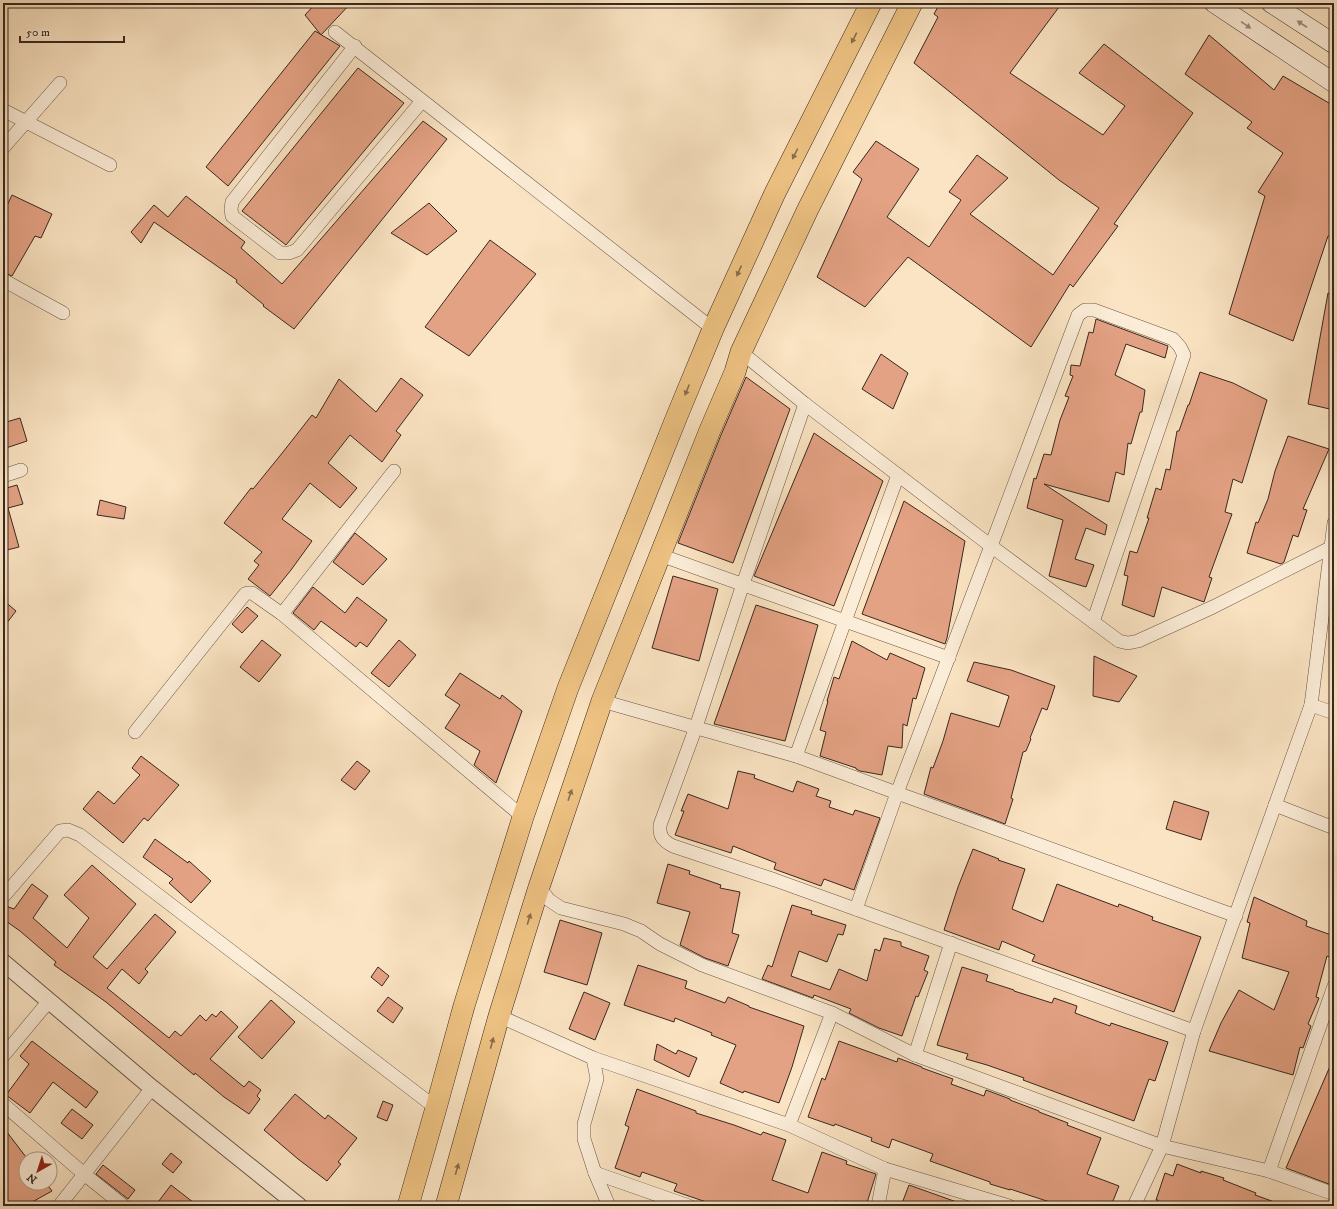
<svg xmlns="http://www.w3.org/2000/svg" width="1337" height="1209" font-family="'IM FELL DW Pica',serif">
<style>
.building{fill:#e4a284;stroke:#38281f}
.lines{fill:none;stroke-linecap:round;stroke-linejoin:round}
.minor-casing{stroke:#695748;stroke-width:14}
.tertiary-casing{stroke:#695748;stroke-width:18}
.secondary-casing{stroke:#38281f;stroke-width:20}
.primary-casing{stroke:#38281f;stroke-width:22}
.minor{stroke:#fcedd8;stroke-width:13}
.tertiary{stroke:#fcedd8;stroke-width:16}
.secondary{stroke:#fcedd8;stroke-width:19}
.primary{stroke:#eec282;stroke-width:21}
.oneway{fill:#9a8a7c}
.oneway2{fill:#8a6d4c}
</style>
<rect width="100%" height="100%" fill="#fbe4c3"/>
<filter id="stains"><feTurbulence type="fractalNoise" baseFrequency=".005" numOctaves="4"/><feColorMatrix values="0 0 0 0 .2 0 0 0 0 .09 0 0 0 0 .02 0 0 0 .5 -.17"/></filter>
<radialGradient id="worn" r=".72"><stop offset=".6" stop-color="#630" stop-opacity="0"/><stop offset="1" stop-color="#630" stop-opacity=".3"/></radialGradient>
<g class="building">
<polygon points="316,3 351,3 321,35 305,15"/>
<polygon points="940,3 1062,3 1010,73 1103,135 1125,106 1079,73 1104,44 1193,113 1114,224 1118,226 1073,287 1070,284 1031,347 908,257 865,307 817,277 862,179 853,172 876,141 919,169 887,217 929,247 961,200 949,192 977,155 1008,178 970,214 1053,275 1099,208 1059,180 914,63 938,17 934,14"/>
<polygon points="315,31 340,46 228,186 206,167"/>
<polygon points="1209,35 1274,90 1283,76 1334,106 1334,237 1328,236 1293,341 1229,314 1265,196 1258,192 1283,153 1247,128 1252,122 1185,74"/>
<polygon points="358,68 404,103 286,245 242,211"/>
<polygon points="423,121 447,139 294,329 263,306 264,305 236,282 237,280 154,222 141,243 131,232 154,205 168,217 186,196 245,242 241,248 282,284"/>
<polygon points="12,195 52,214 41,238 35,236 12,276 3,272 3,214"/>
<polygon points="429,203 457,231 427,255 391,233"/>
<polygon points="490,240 536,274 469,356 425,327"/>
<polygon points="1328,293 1334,294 1334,410 1308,404"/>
<polygon points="1096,319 1168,346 1165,358 1126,344 1115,375 1145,390 1142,412 1140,412 1131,444 1128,443 1124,475 1116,472 1109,502 1044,484 1107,525 1105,535 1086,528 1080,545 1075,559 1094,565 1086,587 1049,576 1063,520 1027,508 1034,478 1036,479 1044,454 1051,455 1060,420 1069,397 1065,396 1073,376 1070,375 1071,365 1080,366 1089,332 1093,333"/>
<polygon points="881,354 908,373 893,409 862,389"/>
<polygon points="1200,372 1233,383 1267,400 1242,483 1233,479 1225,512 1232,514 1209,577 1212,578 1204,602 1162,587 1154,617 1122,605 1128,576 1124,575 1130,551 1137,553 1149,518 1147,518 1156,488 1161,490 1166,469 1170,470 1177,431 1179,431 1188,405 1189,405"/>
<polygon points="746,377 790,409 733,563 678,543 721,435"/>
<polygon points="401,378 423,395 396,431 401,435 382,462 350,435 328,463 357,488 340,508 310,483 282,519 312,541 291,570 270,596 248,579 259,565 254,561 262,552 224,523 251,488 253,489 283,452 312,415 316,418 339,379 376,412"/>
<polygon points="20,418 27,441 3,449 3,423"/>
<polygon points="814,433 883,481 834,606 754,576"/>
<polygon points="1288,436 1329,449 1303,509 1307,510 1298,537 1293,535 1284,562 1281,564 1247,553 1256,522 1258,523 1268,499 1275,471"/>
<polygon points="17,485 23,504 8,508 19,547 3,551 3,489"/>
<polygon points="100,500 126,507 124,519 97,515"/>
<polygon points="904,501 965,541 947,638 945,644 862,614"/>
<polygon points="355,533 387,559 363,585 333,562"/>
<polygon points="673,576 718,589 699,661 652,648"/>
<polygon points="313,587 345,613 357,597 387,620 367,647 360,642 356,647 321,621 314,630 293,613"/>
<polygon points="3,600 16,611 3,628"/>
<polygon points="756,605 818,625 785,741 714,724"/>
<polygon points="247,607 258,616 242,633 232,624"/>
<polygon points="262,640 281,655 259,682 240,667"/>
<polygon points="399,640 416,655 389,687 371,673"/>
<polygon points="852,641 887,660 890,653 925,668 916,699 913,698 907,726 903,724 902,748 888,746 882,775 860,771 856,769 856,768 820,756 826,732 820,730 828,701 827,701 834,677 839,679"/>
<polygon points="1094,656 1137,676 1119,702 1093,696"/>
<polygon points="974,662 1011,670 1055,686 1047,710 1042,708 1030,738 1031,739 1026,751 1023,752 1011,798 1013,799 1005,824 924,794 931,767 933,768 943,741 951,713 999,727 1009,696 967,681"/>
<polygon points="460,673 500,699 502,695 522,711 496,783 474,765 480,751 445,728 460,705 445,695"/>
<polygon points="141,756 179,785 148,821 144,818 123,843 83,809 98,791 114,804 140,775 132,768"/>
<polygon points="357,761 370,771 355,790 341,780"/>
<polygon points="738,771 755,775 754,778 793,792 797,781 819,789 816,796 831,801 829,807 853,815 855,810 880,818 854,890 824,879 821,886 774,869 776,863 733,846 731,853 675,835 684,811 681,811 688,794 728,809"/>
<polygon points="1174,801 1209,812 1201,840 1166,829"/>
<polygon points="155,839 188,863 189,861 211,881 191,903 169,883 173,879 143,857"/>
<polygon points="973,849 999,859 998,860 1025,869 1012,909 1043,922 1057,884 1118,907 1119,904 1153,917 1152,920 1201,937 1174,1012 1032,961 1035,955 1002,941 999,950 944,930 958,887"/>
<polygon points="668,864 690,871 689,874 721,885 720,888 740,892 732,933 739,935 728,966 705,958 680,945 690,912 657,903"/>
<polygon points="92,865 136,904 93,957 107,969 155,914 176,932 145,969 148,972 139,984 122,969 107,988 169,1038 175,1031 181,1036 200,1015 206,1021 212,1014 216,1017 221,1011 238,1027 210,1059 244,1087 249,1081 261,1090 257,1096 260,1099 249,1114 224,1097 195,1073 194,1075 106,1002 54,965 56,962 20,931 3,919 3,905 14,909 32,884 48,896 33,918 67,948 89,918 64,895"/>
<polygon points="1254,897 1307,921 1306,926 1334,936 1334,959 1327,956 1316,997 1319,998 1308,1024 1311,1026 1303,1048 1300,1047 1293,1075 1209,1051 1221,1023 1239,990 1274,1010 1289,972 1242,958 1250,923 1247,922"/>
<polygon points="792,905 812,911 811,914 846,925 843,935 838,934 827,962 799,951 791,976 830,990 839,969 867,981 875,949 880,951 884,938 901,942 901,946 929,956 924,970 928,972 918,997 916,996 902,1036 879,1028 849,1013 851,1009 814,995 813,998 762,979 768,965 772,967"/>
<polygon points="560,920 602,933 587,985 544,972"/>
<polygon points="638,965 687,981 685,988 725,1003 728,997 749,1006 749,1007 804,1026 792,1067 779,1103 744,1091 743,1093 720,1083 736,1045 711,1035 712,1033 675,1018 674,1022 624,1005"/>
<polygon points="378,967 389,976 382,986 371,977"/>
<polygon points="962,967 988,975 986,981 1014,990 1014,991 1052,1003 1054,998 1077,1006 1075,1013 1110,1026 1111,1023 1168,1042 1155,1081 1149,1079 1134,1121 1023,1080 1024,1078 987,1065 966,1059 968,1054 937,1045"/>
<polygon points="584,992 610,1003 595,1040 569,1029"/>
<polygon points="388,997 403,1008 393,1023 377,1011"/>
<polygon points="271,1000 295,1022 262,1059 238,1037"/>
<polygon points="32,1041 98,1092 86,1108 53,1082 30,1113 6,1095 29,1064 20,1056"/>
<polygon points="839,1041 897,1062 898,1058 922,1067 922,1068 953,1079 951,1084 984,1096 986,1090 1010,1099 1010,1100 1039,1111 1039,1112 1068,1123 1067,1125 1101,1138 1087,1174 1119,1186 1111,1206 1062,1206 1010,1189 1010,1190 990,1184 990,1182 930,1161 933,1154 892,1139 889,1148 871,1141 872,1138 835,1124 834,1126 808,1117 822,1078 825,1080"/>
<polygon points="657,1044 676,1054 678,1050 697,1058 689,1077 654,1060"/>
<polygon points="1334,1057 1334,1186 1286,1168"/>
<polygon points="637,1089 696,1111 696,1113 734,1125 761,1135 763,1132 786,1140 772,1180 808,1193 822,1152 847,1161 846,1164 876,1174 866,1206 850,1206 835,1201 833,1206 718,1206 674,1191 677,1184 642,1172 640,1177 615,1168 629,1127 625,1125"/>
<polygon points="295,1094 325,1119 328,1115 357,1138 338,1162 341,1164 327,1181 298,1159 264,1130"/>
<polygon points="383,1101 393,1105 387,1121 377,1117"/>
<polygon points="72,1109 93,1125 82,1139 61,1123"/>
<polygon points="3,1127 26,1157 26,1183 46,1183 52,1191 25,1206 3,1206"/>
<polygon points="171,1153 182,1162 173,1173 162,1164"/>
<polygon points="1177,1164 1201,1173 1201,1171 1224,1178 1223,1180 1256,1193 1255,1195 1280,1204 1280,1206 1156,1206 1158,1200 1156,1200 1165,1173 1173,1176"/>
<polygon points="103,1165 135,1190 128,1199 96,1174"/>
<polygon points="171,1185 198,1206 155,1206"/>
<polygon points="909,1185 965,1205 964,1206 901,1206"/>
</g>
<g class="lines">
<g class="minor-casing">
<g id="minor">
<polyline points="335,32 713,329"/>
<polyline points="355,46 232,202 231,209 232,216 280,253 289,253 297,250 422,101"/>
<polyline points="3,110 110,165"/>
<polyline points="3,148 60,83"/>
<polyline points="3,280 63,313"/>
<path d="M805 404 743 584 696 727 660 825C659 836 663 841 673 846L775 880 1194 1031"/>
<polyline points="3,476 21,470"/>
<polyline points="660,555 949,658"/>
<polyline points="282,614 394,471"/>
<polyline points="1093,622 1184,355 1180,347 1173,339 1094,310 1085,310 1078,315 991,546 1119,641 1128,643 1138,641 1213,607 1334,546"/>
<polyline points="602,701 796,756 897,793 991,546 805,404 741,352"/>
<polyline points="1311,705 1334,713"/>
<polyline points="135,732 245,594 248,593 252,593 282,614 523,817"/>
<polyline points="796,756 898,475"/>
<polyline points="1275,805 1334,828"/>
<polyline points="539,887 549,900 561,908 624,924 641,931 660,944 702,965 832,1013 915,1055 1162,1146 1269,1171 1334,1194"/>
<polyline points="3,897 60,831 68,830 80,835 436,1108"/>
<polyline points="856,909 897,793 1236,916"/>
<polyline points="499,1016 593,1058 789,1125 885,1169 1009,1206"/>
<polyline points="915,1055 951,943"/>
<polyline points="3,1056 49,1001"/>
<polyline points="593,1058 597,1079 584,1124 584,1139 595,1173 609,1206"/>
<polyline points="3,1104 84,1174 124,1206"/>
<polyline points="789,1125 832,1013"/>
<polyline points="1269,1171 1334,986"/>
<polyline points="595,1173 689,1206"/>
<polyline points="59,1206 152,1088"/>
<polyline points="878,1206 885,1169"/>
<polyline points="1134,1206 1162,1146 1194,1031 1311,705 1334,523"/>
</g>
</g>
<g class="tertiary-casing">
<polyline id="tertiary" points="3,962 152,1088 299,1206"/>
</g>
<g class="secondary-casing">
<g id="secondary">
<polyline points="1214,3 1334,83"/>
<polyline points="1271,3 1334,44"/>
</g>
</g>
<g class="primary-casing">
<g id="primary">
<polyline points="408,1206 436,1108 464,1006 523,817 568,688 677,416 713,329 775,193 871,3"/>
<polyline points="446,1206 499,1016 539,887 602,701 710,430 735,372 741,352 808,209 912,3"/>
</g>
</g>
<use href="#minor" class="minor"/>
<use href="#tertiary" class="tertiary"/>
<use href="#secondary" class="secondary"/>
<use href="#primary" class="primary"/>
</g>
<defs><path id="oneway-solid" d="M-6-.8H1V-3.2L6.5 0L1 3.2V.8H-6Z"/></defs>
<g class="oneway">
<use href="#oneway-solid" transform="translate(1302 24) rotate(-147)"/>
<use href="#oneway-solid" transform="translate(1246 25) rotate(34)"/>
</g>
<g class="oneway2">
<use href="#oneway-solid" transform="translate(854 38) rotate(117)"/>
<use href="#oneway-solid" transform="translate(795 154) rotate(117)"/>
<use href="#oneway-solid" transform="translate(739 271) rotate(114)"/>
<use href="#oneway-solid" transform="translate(687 390) rotate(112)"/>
<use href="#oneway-solid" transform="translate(570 795) rotate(-71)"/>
<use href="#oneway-solid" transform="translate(529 919) rotate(-73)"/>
<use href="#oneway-solid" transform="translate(492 1043) rotate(-75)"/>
<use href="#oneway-solid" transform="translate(457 1169) rotate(-74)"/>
</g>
<rect width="1337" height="1209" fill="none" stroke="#fbe4c3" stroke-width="16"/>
<rect x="4" y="4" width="1329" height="1201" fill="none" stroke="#38281f" stroke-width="2"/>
<rect x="8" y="8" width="1321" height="1193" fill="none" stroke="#38281f"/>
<g transform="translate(38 1171) rotate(219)"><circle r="19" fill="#fcedd8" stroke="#ae9e8e"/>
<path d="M0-3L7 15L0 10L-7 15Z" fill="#8f2418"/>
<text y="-6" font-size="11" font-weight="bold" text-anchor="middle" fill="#38281f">N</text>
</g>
<path d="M20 36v6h104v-6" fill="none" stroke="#38281f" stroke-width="2"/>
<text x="26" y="36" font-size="12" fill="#38281f" stroke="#fcedd8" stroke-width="3" paint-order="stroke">50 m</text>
<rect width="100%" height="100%" filter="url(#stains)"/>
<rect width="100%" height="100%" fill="url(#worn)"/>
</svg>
